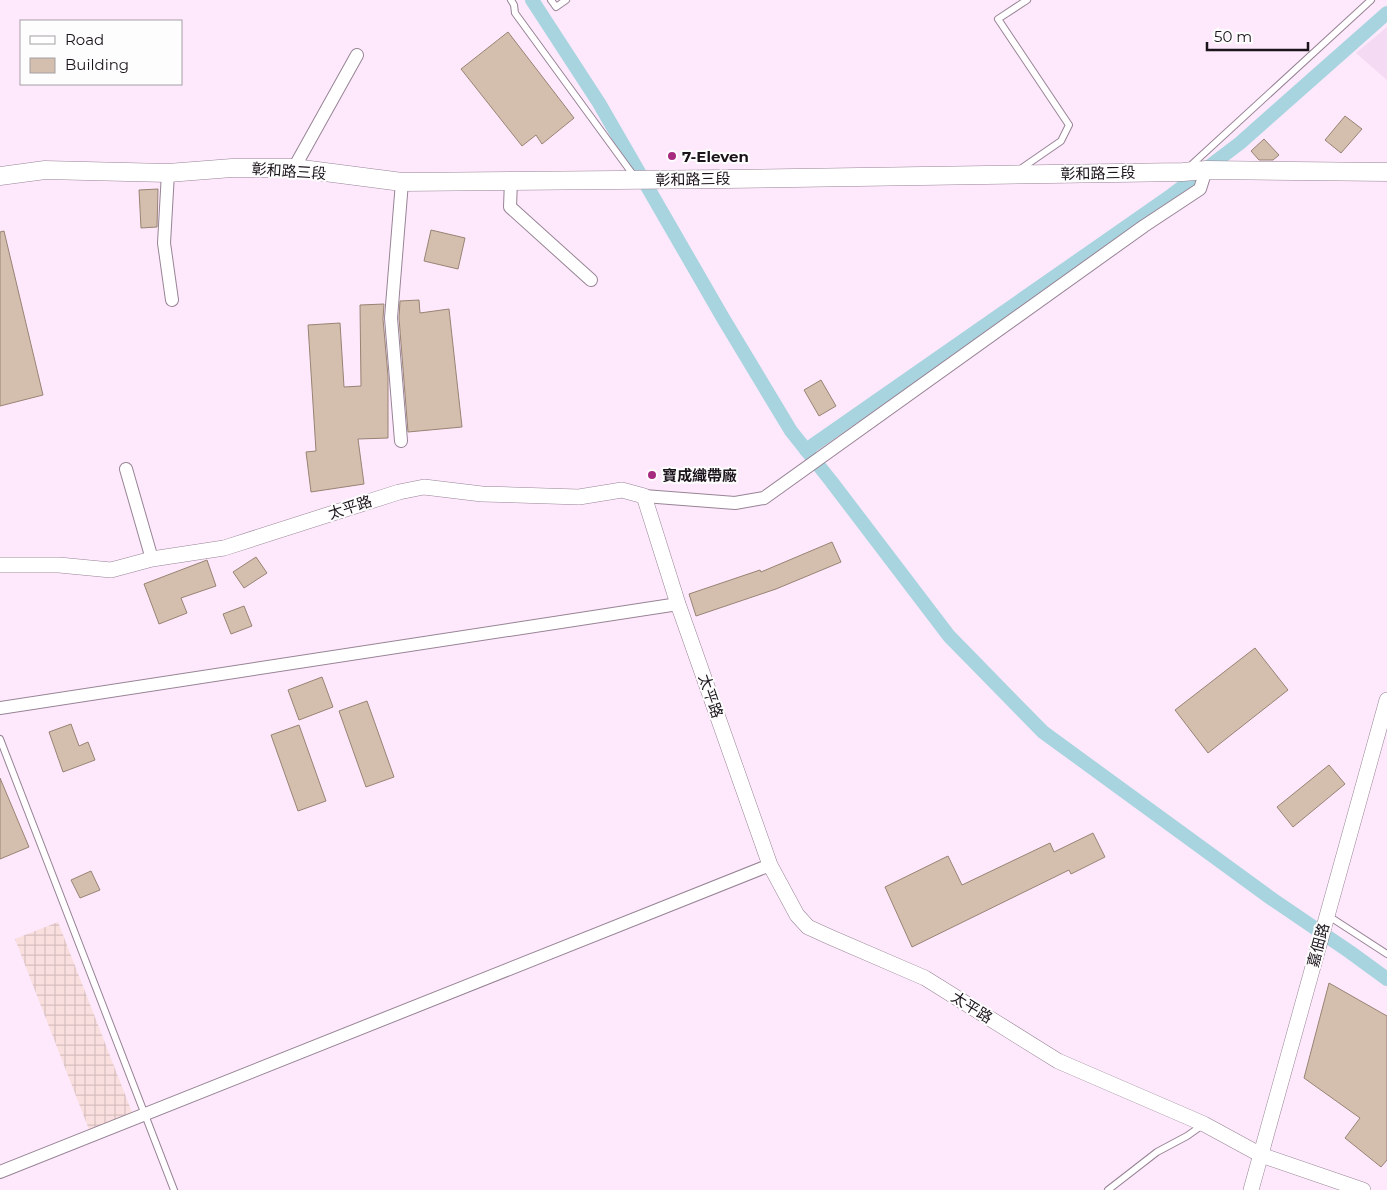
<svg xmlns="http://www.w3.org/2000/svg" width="1387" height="1190" font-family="Montserrat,'Noto Sans TC',sans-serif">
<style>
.industrial{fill:url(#industrial-grid)}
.built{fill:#f5daf3}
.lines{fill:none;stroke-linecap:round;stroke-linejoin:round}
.canal{stroke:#a8d4df;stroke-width:14}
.building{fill:#d4beae;stroke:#988374}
.service-casing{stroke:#978495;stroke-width:8}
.minor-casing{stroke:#978495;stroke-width:14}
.tertiary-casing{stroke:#978495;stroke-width:16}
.secondary-casing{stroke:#978495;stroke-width:19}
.service{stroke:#fff;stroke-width:6}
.minor{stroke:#fff;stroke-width:12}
.tertiary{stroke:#fff;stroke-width:15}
.secondary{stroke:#fff;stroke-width:18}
.poi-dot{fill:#a62b7e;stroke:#fdfdfd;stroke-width:2}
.labels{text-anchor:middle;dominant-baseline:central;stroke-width:4;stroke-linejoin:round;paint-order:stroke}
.poi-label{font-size:15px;font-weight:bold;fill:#1b141b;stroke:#fdfdfd;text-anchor:start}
.street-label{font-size:15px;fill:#1b141b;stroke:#fdfdfd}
</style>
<defs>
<pattern id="industrial-grid" width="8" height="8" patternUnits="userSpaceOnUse" patternTransform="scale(1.25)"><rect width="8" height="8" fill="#fadfdf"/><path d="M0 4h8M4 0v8" fill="none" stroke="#d6bebf"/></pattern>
</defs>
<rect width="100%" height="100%" fill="#fee9fc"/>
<polygon class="industrial" points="58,922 133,1115 90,1132 15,939"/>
<polygon class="built" points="1387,27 1387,80 1356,53"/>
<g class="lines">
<g class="canal">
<polyline points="532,0 599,103 723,318 791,431 831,481 949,636 1043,732 1272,899 1350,952 1387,979"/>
<polyline points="806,450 1169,197 1240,143 1387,13"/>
</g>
</g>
<g class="building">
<polygon points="508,32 574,118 542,144 536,135 522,146 461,69"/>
<polygon points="1345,116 1362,129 1341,153 1325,140"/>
<polygon points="1264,139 1279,155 1273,160 1259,160 1251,151"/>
<polygon points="158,189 157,227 141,228 139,190"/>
<polygon points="431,230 465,238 458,269 424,261"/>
<polygon points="4,231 43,395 0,406 0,232"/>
<polygon points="419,300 420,313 449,309 462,427 408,432 399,318 400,301"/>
<polygon points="384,304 383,319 388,376 388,438 358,439 364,484 311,492 306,452 316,451 308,325 340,323 344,387 361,386 360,305"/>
<polygon points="821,380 836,406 819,416 804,390"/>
<polygon points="832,542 841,562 776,589 696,616 689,594 760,570 761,572"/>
<polygon points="256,557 267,573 244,588 233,572"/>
<polygon points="207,560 216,586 181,598 187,613 159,624 144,584"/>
<polygon points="244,606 252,626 231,634 223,614"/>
<polygon points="1255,648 1288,690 1208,753 1175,710"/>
<polygon points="322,677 333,707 299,720 288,690"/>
<polygon points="367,701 394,777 366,787 339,711"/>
<polygon points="71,724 79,746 88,742 95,760 63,772 49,732"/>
<polygon points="299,725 326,801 298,811 271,735"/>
<polygon points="1329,765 1345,784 1293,827 1277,807"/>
<polygon points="0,778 29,847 0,859"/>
<polygon points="1093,833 1105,857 1071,874 1069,870 912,947 885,887 948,856 962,885 1050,843 1054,852"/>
<polygon points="91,871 100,890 80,898 71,880"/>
<polygon points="1329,983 1387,1016 1387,1160 1381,1167 1345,1138 1360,1118 1304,1078"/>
</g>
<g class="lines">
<g class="service-casing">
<g id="service">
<polyline points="511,0 514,5 515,13 634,176"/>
<polyline points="551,0 556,7 566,0"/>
<polyline points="1188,168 1371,0"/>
<polyline points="1019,170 1061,141 1069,125 998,19 1027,0"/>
<polyline points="0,739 174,1190"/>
<polyline points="1327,915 1387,954"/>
<polyline points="1108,1190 1157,1152 1187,1136 1204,1124"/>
</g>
</g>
<g class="minor-casing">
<g id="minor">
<polyline points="294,168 357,55"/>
<polyline points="168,173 164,243 172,300"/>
<polyline points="511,180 510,207 591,280"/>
<polyline points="401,441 391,318 402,182"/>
<polyline points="126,469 152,559"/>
<polyline points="644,496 735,503 764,498 1144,226 1200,189 1206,170"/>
<polyline points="0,708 678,604"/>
<polyline points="0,1172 770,865"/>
</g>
</g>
<g class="tertiary-casing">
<g id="tertiary">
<polyline points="0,565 59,565 111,570 152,559 224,548 399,492 424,487 482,494 579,497 622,490 644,496 678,604 770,865 797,915 808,927 830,937 925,978 1058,1061 1204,1124 1261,1155 1363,1190"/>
<polyline points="1251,1190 1387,700"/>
</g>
</g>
<g class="secondary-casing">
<polyline id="secondary" points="0,176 45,170 168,173 232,168 294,168 402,182 726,179 1183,172 1206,170 1387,172"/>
</g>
<use href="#service" class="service"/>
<use href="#minor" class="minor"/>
<use href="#tertiary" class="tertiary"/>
<use href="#secondary" class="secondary"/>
</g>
<g class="poi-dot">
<circle cx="672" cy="156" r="5"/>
<circle cx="652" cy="475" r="5"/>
</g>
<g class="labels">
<g class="poi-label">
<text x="682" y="156">7-Eleven</text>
<text x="662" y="475">寶成織帶廠</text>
</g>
<g class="street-label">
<text transform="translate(289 171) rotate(4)">彰和路三段</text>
<text transform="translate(1098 173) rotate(-1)">彰和路三段</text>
<text transform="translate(693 179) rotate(-1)">彰和路三段</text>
<text transform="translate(350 507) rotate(-18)">太平路</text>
<text transform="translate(711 696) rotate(71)">太平路</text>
<text transform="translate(1318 945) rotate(-75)">嘉佃路</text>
<text transform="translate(972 1007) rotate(32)">太平路</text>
</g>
</g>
<rect x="20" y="20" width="162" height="65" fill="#fdfdfd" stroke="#a3a0a3"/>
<rect x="30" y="36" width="25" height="8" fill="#ffffff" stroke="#a3a0a3"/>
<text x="65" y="45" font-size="15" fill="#1b141b">Road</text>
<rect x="30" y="58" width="25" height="15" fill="#d4beae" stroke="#a3a0a3"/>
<text x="65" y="70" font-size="15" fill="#1b141b">Building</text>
<path d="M1207 42v8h101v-8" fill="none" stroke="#1b141b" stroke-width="2.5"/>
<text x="1214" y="42" font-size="15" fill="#1b141b" stroke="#fdfdfd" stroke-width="4" paint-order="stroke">50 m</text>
</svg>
